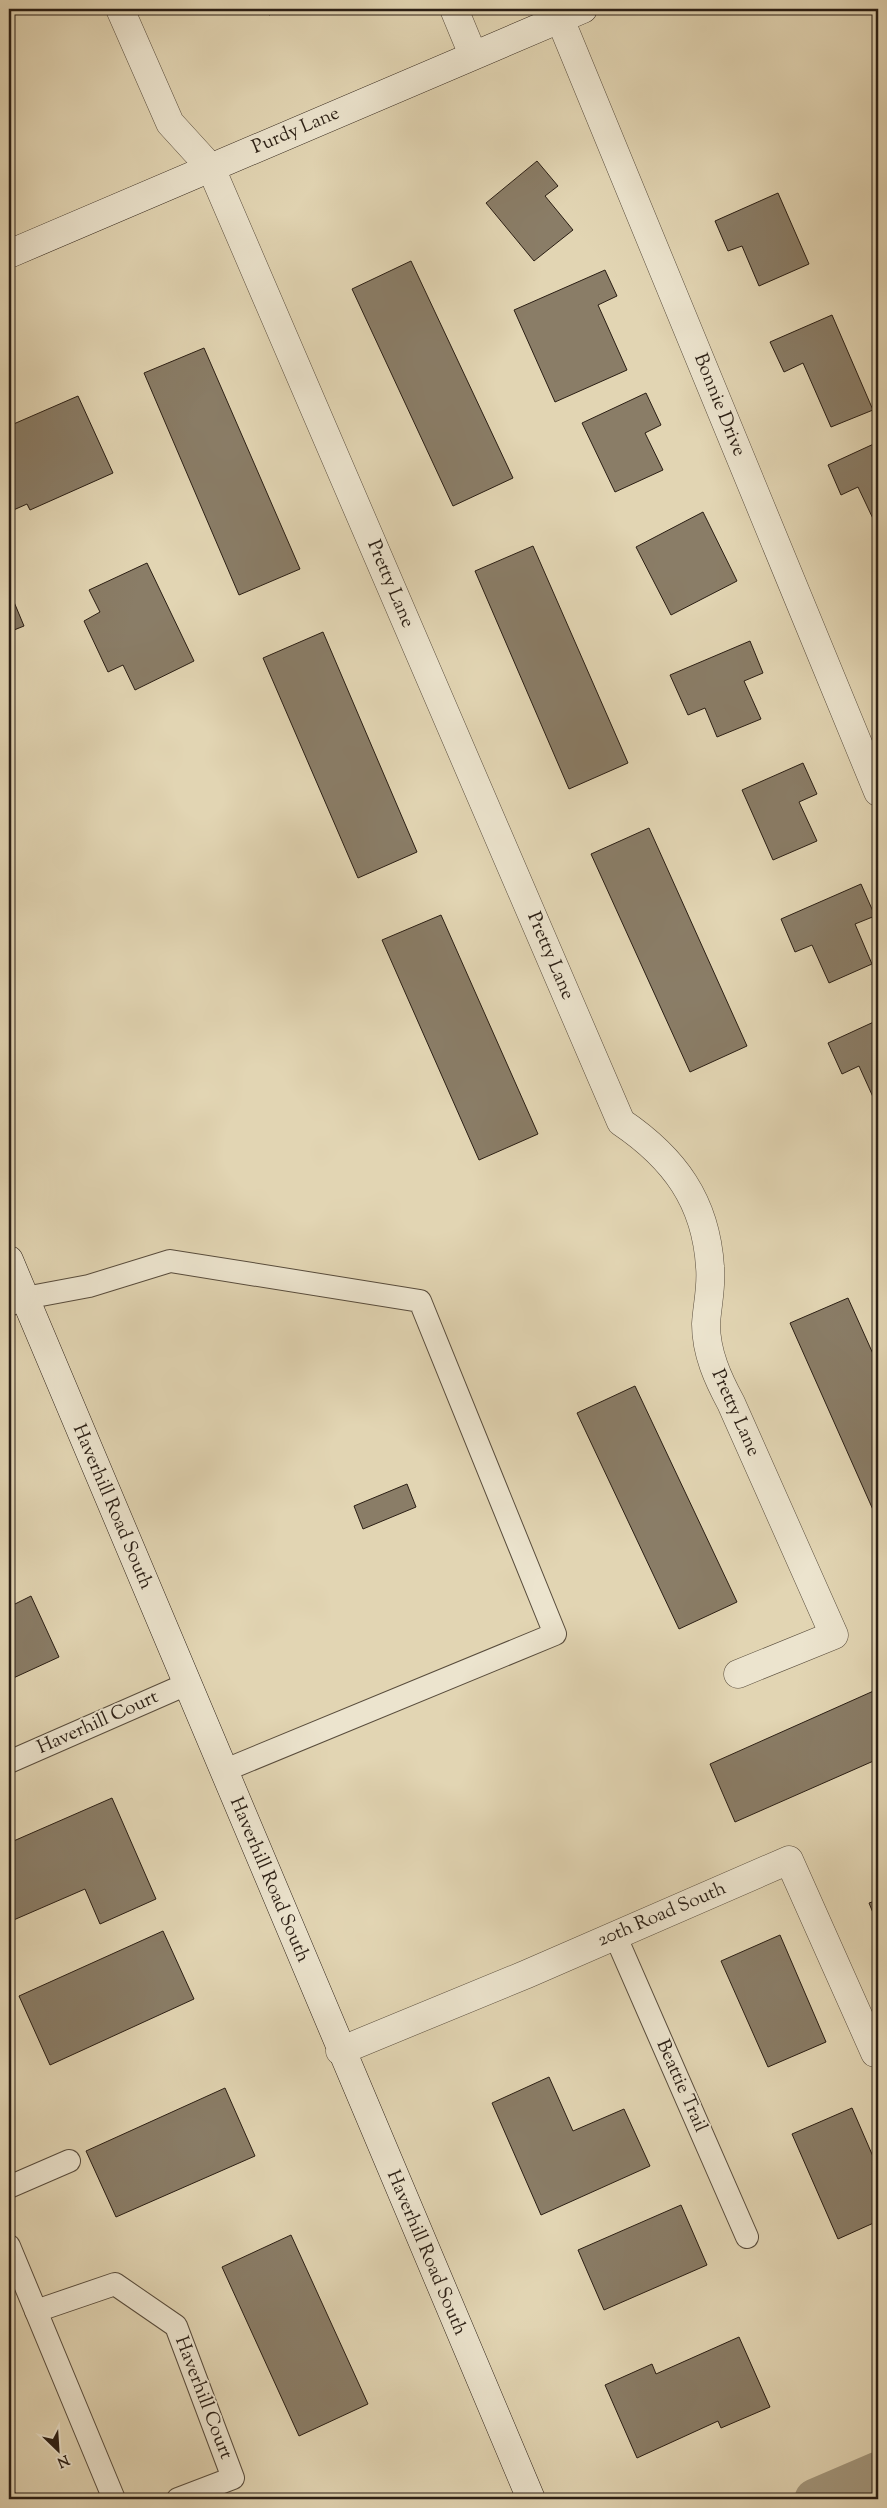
<svg xmlns="http://www.w3.org/2000/svg" width="887" height="2508" font-family="'Sorts Mill Goudy',serif">
<style>
.lines{fill:none;stroke-linecap:round;stroke-linejoin:round}
.canal{stroke:#a3977d;stroke-width:41}
.building{fill:#8a7d67;stroke:#2a1e14}
.lane-casing{stroke:#584c3c;stroke-width:24}
.street-casing{stroke:#584c3c;stroke-width:29}
.secondary-casing{stroke:#2a1e14;stroke-width:29}
.lane{stroke:#ece4ce;stroke-width:22}
.street{stroke:#ece4ce;stroke-width:28}
.secondary{stroke:#ece4ce;stroke-width:28}
.labels{text-anchor:middle;dominant-baseline:central;stroke-width:4;stroke-linejoin:round;paint-order:stroke}
.street-label{font-size:19px;fill:#2a1e14;stroke:#ece4ce}
</style>
<rect width="100%" height="100%" fill="#e2d5b3"/>
<filter id="stains"><feTurbulence type="fractalNoise" baseFrequency=".004" numOctaves="4"/><feColorMatrix values="0 0 0 0 .2 0 0 0 0 .09 0 0 0 0 .02 0 0 0 .5 -.17"/></filter>
<radialGradient id="worn" r=".72"><stop offset=".6" stop-color="#630" stop-opacity="0"/><stop offset="1" stop-color="#630" stop-opacity=".3"/></radialGradient>
<g class="lines">
<polyline class="canal" points="815,2499 878,2472"/>
</g>
<g class="building">
<polygon points="252,9 273,9 270,15"/>
<polygon points="537,161 558,186 545,196 573,230 534,261 486,203"/>
<polygon points="778,193 809,264 759,286 742,246 728,251 715,221"/>
<polygon points="411,261 513,478 453,506 352,289"/>
<polygon points="605,270 617,296 598,305 627,370 555,402 514,310"/>
<polygon points="832,315 873,410 831,427 803,363 784,372 770,342"/>
<polygon points="204,348 300,569 239,595 144,373"/>
<polygon points="646,393 661,425 645,433 663,470 615,492 582,423"/>
<polygon points="78,396 113,473 30,510 27,504 9,512 9,426"/>
<polygon points="878,442 878,524 876,525 858,487 841,495 828,465"/>
<polygon points="703,512 737,581 671,615 636,547"/>
<polygon points="533,546 628,763 569,789 475,571"/>
<polygon points="147,563 194,661 135,690 123,665 108,672 84,621 100,612 89,590"/>
<polygon points="878,587 878,600 873,589"/>
<polygon points="9,590 24,626 9,632"/>
<polygon points="323,632 417,852 358,878 263,658"/>
<polygon points="750,641 763,673 744,681 761,719 717,737 705,708 688,715 670,675"/>
<polygon points="803,763 817,794 799,802 817,841 773,860 742,790"/>
<polygon points="649,828 747,1046 690,1072 591,854"/>
<polygon points="861,884 875,916 855,924 872,964 829,983 812,945 795,952 781,919"/>
<polygon points="441,915 538,1134 479,1160 382,940"/>
<polygon points="878,1020 878,1108 859,1066 842,1074 828,1043"/>
<polygon points="848,1298 878,1365 878,1521 790,1323"/>
<polygon points="635,1386 737,1602 679,1629 577,1413"/>
<polygon points="407,1484 416,1507 363,1529 354,1506"/>
<polygon points="31,1596 59,1657 9,1680 9,1607"/>
<polygon points="878,1689 878,1759 735,1822 710,1764"/>
<polygon points="112,1798 156,1899 100,1924 85,1889 9,1922 9,1843"/>
<polygon points="878,1900 878,1925 869,1903"/>
<polygon points="163,1931 194,1999 50,2065 19,1996"/>
<polygon points="780,1935 826,2042 768,2067 721,1961"/>
<polygon points="549,2077 573,2131 624,2109 650,2166 541,2215 492,2103"/>
<polygon points="225,2088 255,2156 116,2217 86,2151"/>
<polygon points="852,2108 878,2168 878,2221 838,2239 792,2134"/>
<polygon points="681,2205 707,2265 604,2310 578,2250"/>
<polygon points="291,2235 368,2404 299,2436 222,2267"/>
<polygon points="739,2337 770,2407 721,2428 718,2421 637,2458 605,2385 652,2364 656,2374"/>
<polygon points="9,2480 18,2499 9,2499"/>
</g>
<g class="lines">
<g class="lane-casing">
<g id="lane">
<polyline points="9,1305 25,1298 89,1286 170,1261 420,1301 555,1634 223,1771"/>
<polyline points="9,1762 187,1684"/>
<polyline points="615,1935 747,2237"/>
<polyline points="9,2187 69,2161"/>
<polyline points="9,2246 114,2499"/>
<polyline points="36,2311 115,2284 176,2326 233,2478 178,2499"/>
</g>
</g>
<g class="street-casing">
<g id="street">
<path d="M120 9 170 123 211 168 621 1122C674 1158 706 1201 710 1267 712 1286 707 1306 706 1324 706 1353 718 1379 731 1403L834 1635 738 1674"/>
<polyline points="454,9 473,55"/>
<polyline points="560,19 878,792"/>
<polyline points="340,2051 527,1974 789,1860 875,2053"/>
</g>
</g>
<g class="secondary-casing">
<g id="secondary">
<polyline points="9,254 583,9"/>
<polyline points="9,1260 531,2499"/>
</g>
</g>
<use href="#lane" class="lane"/>
<use href="#street" class="street"/>
<use href="#secondary" class="secondary"/>
</g>
<g class="labels">
<g class="street-label">
<text transform="translate(296 131) rotate(-23)">Purdy Lane</text>
<text transform="translate(719 405) rotate(68)">Bonnie Drive</text>
<text transform="translate(390 584) rotate(67)">Pretty Lane</text>
<text transform="translate(550 956) rotate(67)">Pretty Lane</text>
<text transform="translate(735 1413) rotate(66)">Pretty Lane</text>
<text transform="translate(112 1507) rotate(67)">Haverhill Road South</text>
<text transform="translate(98 1723) rotate(-24)">Haverhill Court</text>
<text transform="translate(269 1880) rotate(67)">Haverhill Road South</text>
<text transform="translate(662 1915) rotate(-23)">20th Road South</text>
<text transform="translate(681 2086) rotate(66)">Beattie Trail</text>
<text transform="translate(426 2253) rotate(67)">Haverhill Road South</text>
<text transform="translate(203 2398) rotate(69)">Haverhill Court</text>
</g>
</g>
<rect width="887" height="2508" fill="none" stroke="#e2d5b3" stroke-width="30"/>
<rect x="10" y="10" width="867" height="2488" fill="none" stroke="#2a1e14" stroke-width="2.5"/>
<rect x="15" y="15" width="857" height="2478" fill="none" stroke="#2a1e14"/>
<g transform="translate(58 2450) rotate(155)" stroke="#ece4ce" stroke-width="4" paint-order="stroke">
<path d="M0-4L9 19L0 12L-9 19Z" fill="#2a1e14"/>
<text y="-8" font-size="14" font-weight="bold" text-anchor="middle" fill="#2a1e14">N</text>
</g>
<rect width="100%" height="100%" filter="url(#stains)"/>
<rect width="100%" height="100%" fill="url(#worn)"/>
</svg>
